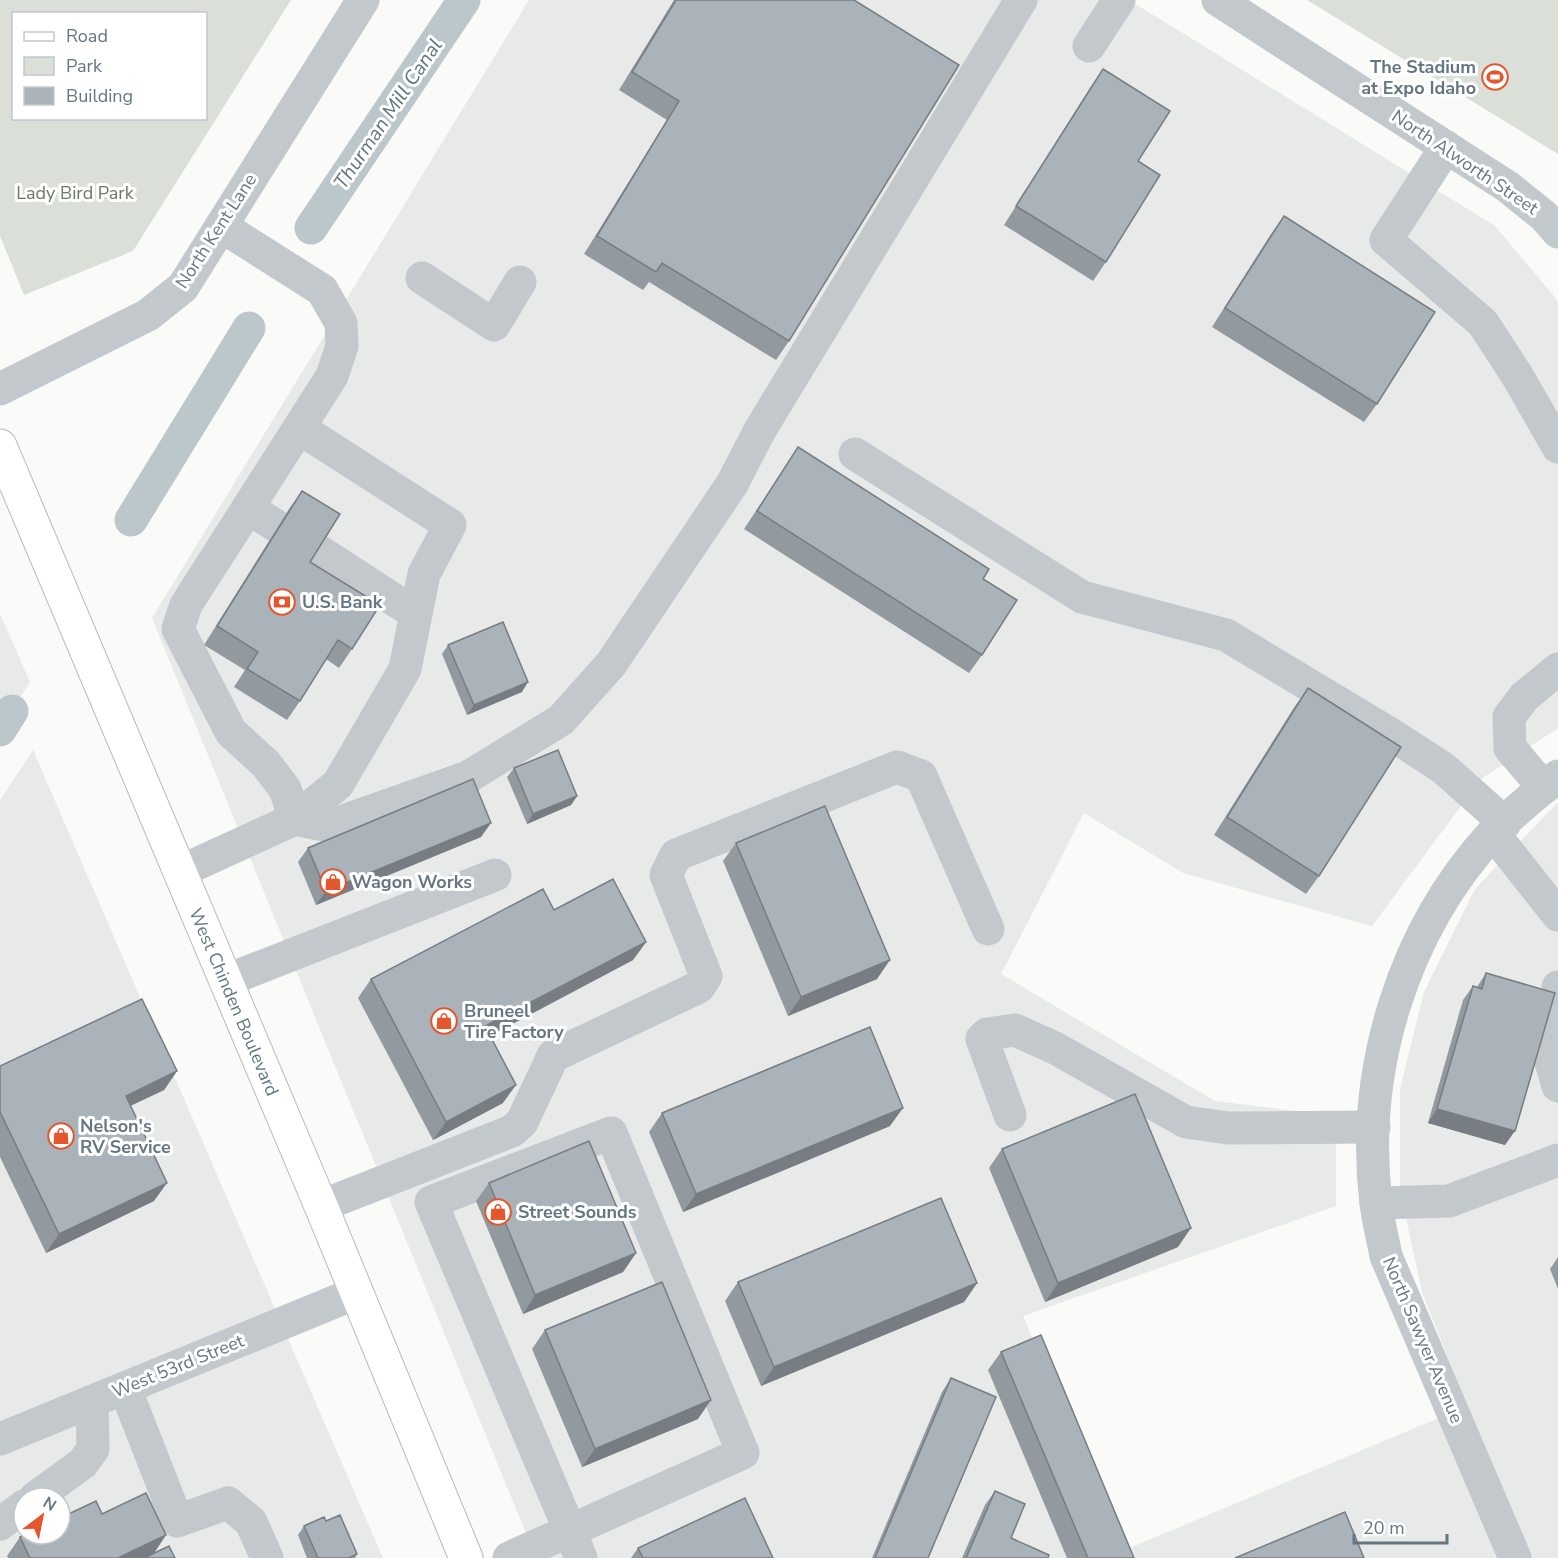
<svg xmlns="http://www.w3.org/2000/svg" width="1558" height="1558" font-family="'Nunito Sans',sans-serif">
<style>
.built{fill:#e8e9e9;fill-rule:evenodd}
.green{fill:#dadfd7;fill-rule:evenodd}
.lines{fill:none;stroke-linecap:round;stroke-linejoin:round}
.canal{stroke:#bbc7cb;stroke-width:33}
.major-casing{stroke:#b5babe;stroke-width:35}
.minor{stroke:#c3c8cc;stroke-width:33}
.major{stroke:#fff;stroke-width:33}
.wall{fill:#929a9f}
.shaded-wall{fill:#777d82}
.building{fill:#aab3b9;stroke:#777d82;stroke-width:1.5}
.labels{text-anchor:middle;dominant-baseline:central;stroke-width:6;stroke-linejoin:round;paint-order:stroke}
.poi-label{font-size:18px;font-weight:bold;fill:#657683;stroke:#fff;text-anchor:start}
.street-label{font-size:18px;fill:#657683;stroke:#fff}
.park-label{font-size:18px;fill:#687a64;stroke:#fff}
.water-label{font-size:20px;font-style:italic;fill:#60757c;stroke:#fff}
</style>
<rect width="100%" height="100%" fill="#fafaf8"/>
<g class="built">
<polygon points="529,0 1129,0 1495,226 1558,301 1558,728 1481,779 1372,926 1183,873 1084,813 1001,974 1215,1101 1336,1116 1336,1206 1023,1316 1125,1550 1467,1406 1422,1292 1400,1190 1400,1089 1424,992 1475,889 1558,802 1558,1558 536,1558 152,618"/>
<polygon points="0,614 30,682 0,729"/>
<path d="M33 750 383 1558H0V800ZM24 1498H60V1534H24Z"/>
</g>
<g class="green">
<path d="M0 0H291L133 251 24 295 0 236ZM14 14H206V118H14Z"/>
<polygon points="1307,0 1558,0 1558,154"/>
</g>
<g class="lines">
<g class="canal">
<polyline points="311,228 464,0"/>
<polyline points="131,520 249,328"/>
<polyline points="0,730 12,711"/>
</g>
<g class="major-casing">
<polyline id="major" points="0,446 321,1206 466,1558"/>
</g>
<g class="minor">
<polyline points="1218,0 1508,187 1544,216 1558,232"/>
<polyline points="1089,46 1119,0"/>
<polyline points="1446,147 1386,240 1483,323 1518,377 1558,447"/>
<polyline points="422,278 494,325 520,282"/>
<polyline points="0,389 148,315 183,287 363,0"/>
<polyline points="855,454 1082,597 1226,635 1397,738 1443,768 1505,823"/>
<polyline points="248,508 278,527"/>
<polyline points="316,549 416,614"/>
<polyline points="1544,788 1510,748 1509,717 1524,697 1558,669"/>
<polyline points="295,819 329,826 468,777 561,720 611,664 732,484 760,430 1021,0"/>
<polyline points="295,819 338,784 405,669 424,574 450,525 299,428"/>
<polyline points="1493,833 1558,915"/>
<polyline points="179,872 295,819 285,789 266,764 231,732 178,629 186,605 332,376 342,346 341,323 322,290 221,226"/>
<polyline points="225,981 495,875"/>
<polyline points="1558,987 1551,1062 1558,1086"/>
<polyline points="1010,1115 982,1039 987,1034 1015,1030 1055,1048 1186,1122 1228,1128 1374,1127"/>
<polyline points="1376,1203 1449,1201 1558,1160"/>
<polyline points="321,1206 512,1131 522,1122 553,1056 699,987 706,976 666,875 676,855 897,767 921,776 988,929"/>
<polyline points="125,1388 177,1521 228,1503 251,1522 267,1558"/>
<polyline points="0,1439 356,1293"/>
<polyline points="35,1498 83,1463 93,1449 92,1402"/>
<polyline points="0,1524 24,1506"/>
<polyline points="509,1558 743,1453 611,1133 431,1202 570,1531 581,1558"/>
<path d="M1515 1558 1386 1256C1383 1239 1378 1221 1376 1203 1360 1071 1402 932 1493 833 1513 812 1536 794 1558 776"/>
</g>
<use href="#major" class="major"/>
</g>
<g class="wall">
<polygon points="674,0 854,0 789,341 776,360 649,282 643,290 584,254 667,120 619,90"/>
<polygon points="1103,69 1138,161 1106,262 1093,281 1004,225 1090,88"/>
<polygon points="1284,216 1377,404 1364,422 1212,327 1271,234"/>
<polygon points="798,447 983,579 982,655 969,673 744,529"/>
<polygon points="302,491 310,562 352,649 339,668 326,659 300,701 287,720 234,687 245,670 204,645 289,509"/>
<polygon points="448,645 522,692 467,715 442,654"/>
<polygon points="1308,688 1319,876 1306,894 1214,835 1295,706"/>
<polygon points="514,768 577,796 571,805 527,824 507,777"/>
<polygon points="481,837 316,905 298,862 308,848"/>
<polygon points="736,843 877,979 788,1016 723,861"/>
<polygon points="554,910 646,942 633,960 490,1036 503,1103 433,1140 358,998 371,979"/>
<polygon points="1486,973 1505,1145 1428,1123 1463,1000 1473,986 1477,987"/>
<polygon points="0,1066 177,1071 164,1090 130,1106 154,1201 46,1253 0,1157"/>
<polygon points="662,1113 890,1126 683,1212 649,1132"/>
<polygon points="1002,1149 1178,1247 1045,1302 989,1168"/>
<polygon points="489,1183 636,1253 623,1272 523,1314 476,1201"/>
<polygon points="1558,1257 1558,1289 1550,1269"/>
<polygon points="738,1282 977,1283 964,1302 761,1386 725,1301"/>
<polygon points="545,1330 698,1419 582,1467 532,1349"/>
<polygon points="1001,1352 1134,1558 1067,1558 988,1370"/>
<polygon points="951,1378 928,1558 872,1558 942,1392"/>
<polygon points="995,1491 1011,1538 1048,1558 962,1558 985,1505"/>
<polygon points="102,1514 166,1535 154,1553 175,1558 8,1558 7,1556 20,1537"/>
<polygon points="326,1521 357,1554 355,1558 307,1558 298,1535 304,1526"/>
<polygon points="638,1548 773,1558 631,1558"/>
</g>
<g class="shaded-wall">
<polygon points="528,682 522,692 467,715 474,705"/>
<polygon points="577,796 571,805 527,824 533,814"/>
<polygon points="491,823 481,837 316,905 326,891"/>
<polygon points="646,942 633,960 472,1045 485,1026"/>
<polygon points="890,960 877,979 788,1016 801,997"/>
<polygon points="177,1071 164,1090 113,1114 126,1096"/>
<polygon points="516,1085 503,1103 433,1140 446,1122"/>
<polygon points="903,1108 890,1126 683,1212 696,1194"/>
<polygon points="1437,1109 1515,1131 1505,1145 1428,1123"/>
<polygon points="167,1183 154,1201 46,1253 59,1234"/>
<polygon points="1191,1228 1178,1247 1045,1302 1058,1283"/>
<polygon points="636,1253 623,1272 523,1314 535,1295"/>
<polygon points="977,1283 964,1302 761,1386 774,1367"/>
<polygon points="711,1400 698,1419 582,1467 595,1449"/>
<polygon points="166,1535 154,1553 143,1558 120,1558"/>
</g>
<g class="building">
<polygon points="676,0 854,0 959,65 789,341 662,263 656,272 597,236 679,101 632,72"/>
<polygon points="1103,69 1170,111 1138,161 1160,175 1106,262 1016,206"/>
<polygon points="1284,216 1435,312 1377,404 1225,308"/>
<polygon points="798,447 989,569 983,579 1017,600 982,655 757,511"/>
<polygon points="302,491 340,514 310,562 380,605 352,649 338,640 300,701 247,669 258,652 217,626"/>
<polygon points="503,622 528,682 474,705 448,645"/>
<polygon points="1308,688 1401,747 1319,876 1227,817"/>
<polygon points="558,750 577,796 533,814 514,768"/>
<polygon points="473,779 491,823 326,891 308,848"/>
<polygon points="825,806 890,960 801,997 736,843"/>
<polygon points="613,879 646,942 485,1026 516,1085 446,1122 371,979 543,889 554,910"/>
<polygon points="1486,973 1555,993 1515,1131 1437,1109 1473,986 1482,989"/>
<polygon points="142,999 177,1071 126,1096 167,1183 59,1234 0,1112 0,1066"/>
<polygon points="870,1027 903,1108 696,1194 662,1113"/>
<polygon points="1135,1094 1191,1228 1058,1283 1002,1149"/>
<polygon points="589,1141 636,1253 535,1295 489,1183"/>
<polygon points="941,1198 977,1283 774,1367 738,1282"/>
<polygon points="662,1282 711,1400 595,1449 545,1330"/>
<polygon points="1041,1335 1134,1558 1088,1558 1001,1352"/>
<polygon points="951,1378 996,1397 928,1558 875,1558"/>
<polygon points="995,1491 1025,1504 1011,1538 1049,1555 1048,1558 966,1558"/>
<polygon points="146,1493 166,1535 120,1557 121,1558 30,1558 20,1537 27,1534 60,1534 60,1518 96,1501 102,1514"/>
<polygon points="745,1498 773,1558 643,1558 638,1548"/>
<polygon points="1345,1512 1364,1558 1235,1558"/>
<polygon points="340,1515 357,1554 349,1558 318,1558 304,1526 324,1517 326,1521"/>
<polygon points="169,1546 175,1558 144,1558"/>
</g>
<defs>
<g id="stadium-ring" transform="scale(1.35)"><circle r="9.5" fill="#fff" stroke="#e4572e" stroke-width="1.5"/><path d="M0-5a6.5 5 0 1 0 0 10a6.5 5 0 1 0 0-10ZM-3.5-1.8h7v3.6h-7Z" fill="#e4572e"/></g>
<g id="bank-ring" transform="scale(1.35)"><circle r="9.5" fill="#fff" stroke="#e4572e" stroke-width="1.5"/><path d="M-6-4H6V4H-6ZM0-2.3a2.3 2.3 0 1 0 0 4.6a2.3 2.3 0 1 0 0-4.6Z" fill="#e4572e"/></g>
<g id="shop-ring" transform="scale(1.35)"><circle r="9.5" fill="#fff" stroke="#e4572e" stroke-width="1.5"/><path d="M-5-2.5h2.3a2.7 3.5 0 0 1 5.4 0H5L5.5 6h-11ZM-1.5-2.5h3a1.5 2.3 0 0 0-3 0Z" fill="#e4572e"/></g>
</defs>
<g fill-rule="evenodd">
<use href="#stadium-ring" x="1495" y="77"/>
<use href="#bank-ring" x="282" y="602"/>
<use href="#shop-ring" x="333" y="882"/>
<use href="#shop-ring" x="444" y="1021"/>
<use href="#shop-ring" x="61" y="1136"/>
<use href="#shop-ring" x="498" y="1212"/>
</g>
<g class="labels">
<g class="poi-label">
<text x="1476" y="67" text-anchor="end">The Stadium<tspan x="1476" dy="21">at Expo Idaho</tspan></text>
<text x="302" y="602">U.S. Bank</text>
<text x="352" y="882">Wagon Works</text>
<text x="464" y="1011">Bruneel<tspan x="464" dy="21">Tire Factory</tspan></text>
<text x="80" y="1126">Nelson's<tspan x="80" dy="21">RV Service</tspan></text>
<text x="518" y="1212">Street Sounds</text>
</g>
<g class="street-label">
<text transform="translate(1465 162) rotate(34)">North Alworth Street</text>
<text transform="translate(216 231) rotate(-57)">North Kent Lane</text>
<text transform="translate(234 1002) rotate(67)">West Chinden Boulevard</text>
<text transform="translate(1423 1340) rotate(67)">North Sawyer Avenue</text>
<text transform="translate(178 1366) rotate(-22)">West 53rd Street</text>
</g>
<g class="park-label">
<text x="75" y="193">Lady Bird Park</text>
</g>
<g class="water-label">
<text transform="translate(388 114) rotate(-56)">Thurman Mill Canal</text>
</g>
</g>
<rect x="12" y="12" width="195" height="108" fill="#ffffff" stroke="#c1c8cd" stroke-width="1.5"/>
<rect x="24" y="32" width="30" height="9" fill="#ffffff" stroke="#c1c8cd" stroke-width="1.5"/>
<text x="66" y="42" font-size="18" fill="#657683">Road</text>
<rect x="24" y="57" width="30" height="18" fill="#dadfd7" stroke="#c1c8cd" stroke-width="1.5"/>
<text x="66" y="72" font-size="18" fill="#657683">Park</text>
<rect x="24" y="87" width="30" height="18" fill="#aab3b9" stroke="#c1c8cd" stroke-width="1.5"/>
<text x="66" y="102" font-size="18" fill="#657683">Building</text>
<g transform="translate(42 1516) rotate(32)"><circle r="28" fill="#ffffff" stroke="#c1c8cd" stroke-width="1.5"/>
<path d="M0-4.5L10 22L0 15L-10 22Z" fill="#e4572e"/>
<text y="-9" font-size="16" font-weight="bold" text-anchor="middle" fill="#657683">N</text>
</g>
<path d="M1354 1534v9h93v-9" fill="none" stroke="#657683" stroke-width="3"/>
<text x="1363" y="1534" font-size="18" fill="#657683" stroke="#ffffff" stroke-width="4.5" paint-order="stroke">20 m</text>
</svg>
